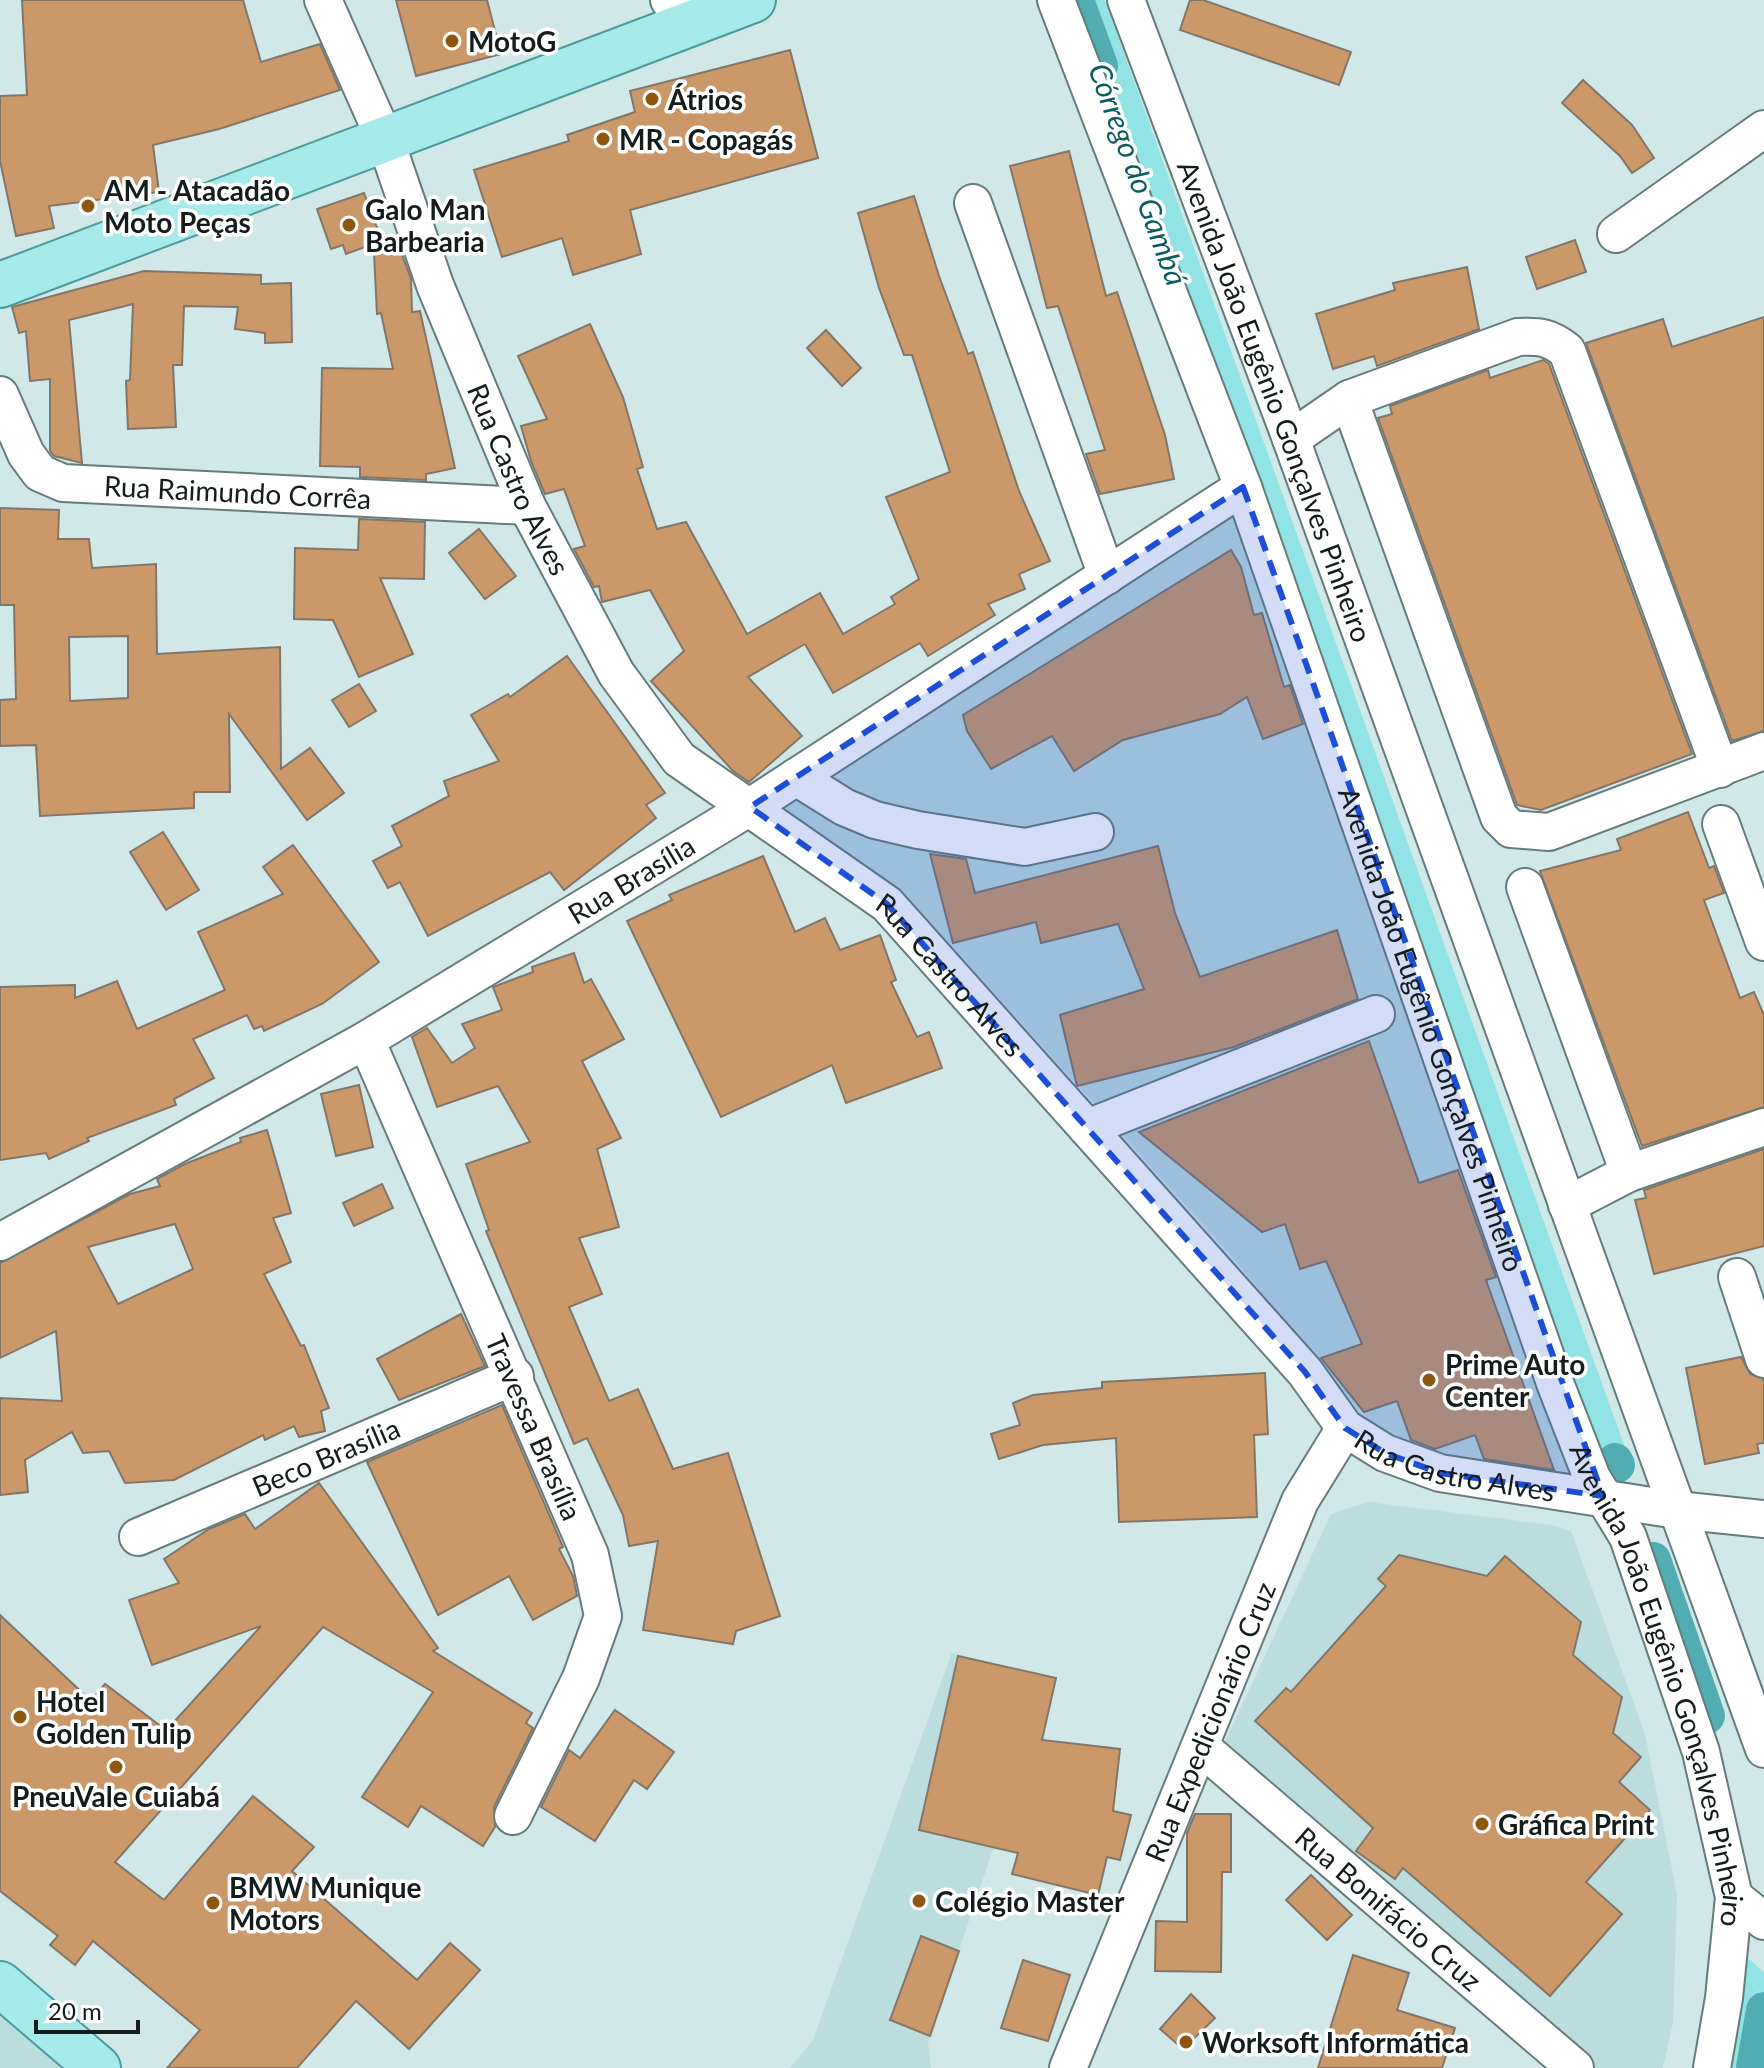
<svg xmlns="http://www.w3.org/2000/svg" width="1764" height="2068" font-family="Lato,sans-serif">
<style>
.built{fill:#bcddde}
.green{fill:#92e3e6}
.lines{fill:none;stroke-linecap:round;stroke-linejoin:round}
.canal{stroke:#51adb1;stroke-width:36}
.building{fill:#cb9969;stroke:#837669;stroke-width:2;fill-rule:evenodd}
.minor-casing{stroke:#667c7c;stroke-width:40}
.major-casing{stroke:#4d999b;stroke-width:48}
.minor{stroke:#fff;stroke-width:36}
.major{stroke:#a7eaec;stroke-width:44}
.marked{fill:#1d4ed8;fill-opacity:0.2;stroke:#1d4ed8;stroke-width:6;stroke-dasharray:16 10;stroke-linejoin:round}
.poi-dot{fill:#8f5610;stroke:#fff;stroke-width:3}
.labels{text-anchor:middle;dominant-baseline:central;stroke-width:7;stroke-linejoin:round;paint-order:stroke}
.poi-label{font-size:28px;font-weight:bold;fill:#141c1c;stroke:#fff;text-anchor:start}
.street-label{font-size:28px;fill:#141c1c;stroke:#fff}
.water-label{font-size:30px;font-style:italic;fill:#0b5c5f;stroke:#fff}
</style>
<rect width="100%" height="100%" fill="#d1e8e9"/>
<g class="built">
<polygon points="1235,511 1581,1480 1402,1450 1356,1407 1233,1258 912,902 782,807"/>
<polygon points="1368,1502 1552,1525 1571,1531 1645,1734 1677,1894 1673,2022 1663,2068 1582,2068 1219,1754 1331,1514"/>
<polygon points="952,1652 1049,1683 928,2042 931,2068 790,2068 813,2040"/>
<polygon points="0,2003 75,2068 0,2068"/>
</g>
<g class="green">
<polygon points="1060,0 1105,0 1628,1456 1599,1466"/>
<polygon points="1743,1959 1750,1960 1764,1972 1764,1993 1759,1991 1756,1997 1756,2035 1750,2068 1725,2068"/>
</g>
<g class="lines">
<g class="canal">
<polyline points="1076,0 1100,66"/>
<polyline points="1615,1461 1617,1465"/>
<polyline points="1653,1560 1707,1716"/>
<polyline points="1754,2068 1764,2010"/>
</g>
</g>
<g class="building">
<polygon points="22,0 243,0 261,62 320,44 340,90 219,129 153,145 159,192 49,206 54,228 16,236 0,161 0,96 27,95"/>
<polygon points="396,0 487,0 501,54 416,76"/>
<polygon points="1190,0 1203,0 1351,52 1339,85 1180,30"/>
<polygon points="790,50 818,158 630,210 641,254 573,275 562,238 502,257 474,170 569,141 567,135 635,112 630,91"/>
<polygon points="1583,80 1632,125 1654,158 1632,173 1620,156 1562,103"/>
<polygon points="1069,151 1106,296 1117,292 1165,435 1174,479 1100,494 1086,454 1105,450 1058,306 1047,308 1010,166"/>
<polygon points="364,193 382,241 346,254 343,245 331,249 317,209"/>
<polygon points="914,196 939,276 968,354 973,352 1019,491 1050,561 1019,574 1025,589 988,604 995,615 928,656 920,643 833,693 805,644 748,677 802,736 749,782 733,771 651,681 684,651 650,590 602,602 599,586 594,587 574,549 585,546 564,489 545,494 531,461 521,426 547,419 518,356 590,324 623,397 643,467 637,469 657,529 686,522 747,634 820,593 843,634 895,604 891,597 919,579 886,497 950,472 912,355 904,355 879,288 858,213"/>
<polygon points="1575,240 1586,272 1537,289 1526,257"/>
<polygon points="401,252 411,279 412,312 420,311 455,468 426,474 426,480 360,477 360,467 320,466 322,368 393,369 381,313 377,314 374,253"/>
<polygon points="1467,267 1479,329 1377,366 1374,356 1333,369 1316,314 1395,290 1393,283"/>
<polygon points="144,271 261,275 261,284 291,283 292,342 265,343 265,333 235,329 238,307 184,306 182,365 173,365 176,427 128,429 126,381 130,380 133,304 69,320 82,463 54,456 50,451 50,379 30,381 26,331 19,333 12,307"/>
<polygon points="1764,317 1764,731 1732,741 1586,343 1663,319 1672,347"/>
<polygon points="826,330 861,368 842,386 807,348"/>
<polygon points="1543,360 1549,364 1692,754 1541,810 1517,805 1378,418 1392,414 1390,406 1488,370 1490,378"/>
<path d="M0 508 59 510 58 539H89L92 568 156 564 157 654 280 647 281 769 310 748 344 793 307 820 229 714 230 792H194V808L40 816 36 745 0 746V700L16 699 14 605H0ZM128 636V698L70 701 69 637Z"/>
<polygon points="359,519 425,522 424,579 380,578 413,654 359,677 333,620 294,619 295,548 358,550"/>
<polygon points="479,529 516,576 485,599 449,553"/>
<polygon points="1231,550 1241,567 1254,615 1262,613 1284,687 1290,685 1303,724 1263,739 1247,697 1220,714 1123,740 1074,771 1052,736 991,769 967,731 963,715"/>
<polygon points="567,656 665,793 646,805 656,818 564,890 550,872 428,936 400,882 388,888 373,861 402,846 392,826 449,796 444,781 499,761 471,715 508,694 510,697"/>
<polygon points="359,684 376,711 349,727 332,700"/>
<polygon points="1688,812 1709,868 1714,866 1724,893 1704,900 1740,998 1754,992 1764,1015 1764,1107 1642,1146 1540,871 1621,850 1617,839"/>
<polygon points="163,832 199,890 166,910 130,852"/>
<polygon points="293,845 379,962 322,1004 264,1031 262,1026 254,1029 247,1015 193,1039 214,1078 174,1099 176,1105 87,1138 89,1141 49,1159 46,1153 0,1160 0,987 75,985 75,998 117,981 137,1029 225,990 198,932 283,894 263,867"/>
<polygon points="1158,846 1175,913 1200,977 1337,930 1358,999 1234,1047 1077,1086 1060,1015 1144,989 1118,924 1041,943 1036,922 953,943 930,854 966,859 975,893"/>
<polygon points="763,856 795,932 825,918 840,950 880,935 896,980 891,982 917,1037 929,1032 942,1068 846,1103 832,1065 721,1117 627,921 672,900 669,895"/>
<polygon points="574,953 584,983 591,979 624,1039 582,1061 621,1138 597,1149 619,1227 579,1238 602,1294 569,1307 609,1401 638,1389 673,1469 728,1453 780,1616 736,1631 733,1644 643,1630 658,1541 629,1546 623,1515 587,1438 574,1444 486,1231 489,1230 466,1164 530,1142 498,1086 437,1107 412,1037 427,1028 452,1063 475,1048 462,1024 502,1010 493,987 533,972 532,967"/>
<polygon points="1369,1041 1419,1183 1458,1170 1496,1277 1486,1280 1554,1470 1484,1459 1475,1435 1435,1449 1411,1440 1397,1401 1364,1412 1321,1358 1362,1344 1326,1261 1300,1269 1285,1224 1262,1232 1139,1132"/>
<polygon points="359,1085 373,1147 336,1156 321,1094"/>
<path d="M267 1130 291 1213 273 1218 291 1262 264 1274 301 1346 304 1345 329 1408 321 1411 325 1431 299 1437 294 1426 265 1440 263 1435 174 1480 125 1483 109 1451 83 1453 72 1432 25 1460 28 1492 0 1495V1398L62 1401 56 1331 0 1358V1263L130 1194 160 1186 157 1179 185 1164 241 1142 240 1138ZM175 1224 193 1269 118 1304 88 1247Z"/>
<polygon points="1764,1149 1764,1246 1654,1274 1635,1200 1646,1198 1644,1190"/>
<polygon points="382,1184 393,1208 354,1226 343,1203"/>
<polygon points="461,1314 485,1366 399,1400 377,1359"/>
<polygon points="1741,1357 1750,1374 1764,1379 1764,1443 1757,1444 1759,1453 1705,1464 1686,1368"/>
<polygon points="1265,1373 1268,1434 1254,1435 1257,1517 1119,1522 1116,1438 1043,1445 999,1459 991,1434 1020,1425 1013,1403 1033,1395 1102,1388 1102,1382"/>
<polygon points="502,1405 563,1547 559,1549 573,1576 577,1596 533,1620 509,1576 438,1615 367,1462"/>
<polygon points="319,1483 438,1648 433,1651 532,1713 526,1723 533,1728 494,1807 495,1827 483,1846 421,1806 408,1827 362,1797 433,1692 323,1627 115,1862 164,1900 253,1796 314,1847 292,1871 417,1980 450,1943 480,1970 409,2049 356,2001 297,2068 167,2068 200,2030 93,1941 75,1965 50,1945 58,1936 0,1891 0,1615 91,1701 105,1684 179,1740 173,1723 261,1626 152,1665 129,1600 179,1583 164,1559 209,1529 245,1514 255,1529"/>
<polygon points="1399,1555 1487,1576 1505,1556 1581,1622 1573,1655 1622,1697 1613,1733 1641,1757 1619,1782 1650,1810 1586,1882 1622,1914 1550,1996 1403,1868 1395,1879 1356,1851 1373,1828 1255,1721 1286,1688 1291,1692 1386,1586 1378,1579"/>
<polygon points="958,1656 1056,1678 1042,1740 1120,1749 1113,1811 1131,1815 1120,1860 1107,1857 1098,1895 1012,1874 1018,1853 919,1830"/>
<polygon points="615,1710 674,1752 647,1789 634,1780 595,1841 541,1807 569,1750 580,1758"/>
<polygon points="1195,1814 1231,1814 1231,1872 1222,1872 1221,1972 1155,1971 1156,1921 1187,1922 1187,1833"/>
<polygon points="1311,1875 1352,1915 1327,1940 1286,1900"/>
<polygon points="921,1936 959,1951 930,2036 890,2020"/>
<polygon points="1353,1955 1409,1973 1397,2010 1455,2028 1442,2068 1318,2068"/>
<polygon points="1023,1960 1070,1975 1048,2041 1001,2028"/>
<polygon points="1191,1994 1215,2018 1183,2049 1160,2029"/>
</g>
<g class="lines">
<g class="minor-casing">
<g id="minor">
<path id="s1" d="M323 0 386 142 435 285 527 506 616 673 679 759 887 904 1305 1372 1345 1428 1385 1453 1440 1473 1677 1510 1764 1519"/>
<polyline points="669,0 689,27"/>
<path id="s2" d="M1056 0 1243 487 1555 1383 1592 1478 1628 1537 1701 1752 1734 1897 1724 1998 1712 2068"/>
<path id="s3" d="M1126 0 1291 439 1764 1749"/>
<polyline points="973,203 1107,576"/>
<polyline points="1616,234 1764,129"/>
<path id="s4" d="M0 395 26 454 40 473 63 483 527 506"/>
<polyline points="1349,399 1499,817 1511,829 1549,832 1764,751"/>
<path d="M1291 439 1349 399 1518 337C1540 336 1550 337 1567 351L1720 769"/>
<polyline points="796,777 844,807 875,820 918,830 1025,847 1095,832"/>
<polyline points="1721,824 1764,942"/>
<polyline points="1525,887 1629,1173 1764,1127"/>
<path id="s5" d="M366 1040 590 1555 603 1616 581 1678 513 1816"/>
<polyline points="1087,1128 1376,1014"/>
<polyline points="1567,1205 1629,1173"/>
<path id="s6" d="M0 1242 366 1040 750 807 1243 487"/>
<polyline points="1737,1277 1764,1359"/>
<path id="s7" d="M138 1537 515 1376"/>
<path id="s8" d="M1202 1748 1575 2068"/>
<polyline points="1734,1897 1764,1921"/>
<path id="s9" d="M1068 2068 1300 1501 1345 1428"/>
</g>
</g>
<g class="major-casing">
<g id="major">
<polyline points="0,285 753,0"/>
<polyline points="0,1984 98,2068"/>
</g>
</g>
<use href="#minor" class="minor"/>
<use href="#major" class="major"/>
</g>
<path class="marked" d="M1243 487 1603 1496 1440 1473 1385 1453 1345 1428 1305 1372 887 904 750 807Z"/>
<g class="poi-dot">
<circle cx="452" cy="41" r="8"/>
<circle cx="652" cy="99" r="8"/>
<circle cx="603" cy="139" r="8"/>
<circle cx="88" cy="206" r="8"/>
<circle cx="349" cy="225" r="8"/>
<circle cx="1429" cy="1380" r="8"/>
<circle cx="20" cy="1717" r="8"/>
<circle cx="116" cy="1767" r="8"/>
<circle cx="1482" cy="1824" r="8"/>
<circle cx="919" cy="1901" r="8"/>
<circle cx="213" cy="1903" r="8"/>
<circle cx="1186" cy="2042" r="8"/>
</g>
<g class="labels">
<g class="poi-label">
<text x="468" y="41">MotoG</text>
<text x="668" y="99">Átrios</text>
<text x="619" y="139">MR - Copagás</text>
<text x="104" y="190">AM - Atacadão<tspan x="104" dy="32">Moto Peças</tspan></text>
<text x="365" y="209">Galo Man<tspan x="365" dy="32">Barbearia</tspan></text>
<text x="1445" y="1364">Prime Auto<tspan x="1445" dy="32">Center</tspan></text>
<text x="36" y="1701">Hotel<tspan x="36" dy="32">Golden Tulip</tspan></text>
<text x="116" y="1796" text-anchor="middle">PneuVale Cuiabá</text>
<text x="1498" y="1824">Gráfica Print</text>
<text x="229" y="1887">BMW Munique<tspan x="229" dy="32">Motors</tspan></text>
<text x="935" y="1901">Colégio Master</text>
<text x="1202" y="2042">Worksoft Informática</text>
</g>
<g class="street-label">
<text stroke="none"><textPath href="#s3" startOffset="428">Avenida João Eugênio Gonçalves Pinheiro</textPath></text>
<text stroke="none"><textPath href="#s1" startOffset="518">Rua Castro Alves</textPath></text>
<text stroke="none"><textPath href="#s4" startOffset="288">Rua Raimundo Corrêa</textPath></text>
<text stroke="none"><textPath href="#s6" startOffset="728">Rua Brasília</textPath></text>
<text stroke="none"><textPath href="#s1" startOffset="1190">Rua Castro Alves</textPath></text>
<text stroke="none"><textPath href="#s2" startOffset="1096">Avenida João Eugênio Gonçalves Pinheiro</textPath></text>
<text stroke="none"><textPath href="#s5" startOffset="422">Travessa Brasília</textPath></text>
<text stroke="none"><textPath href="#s7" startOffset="204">Beco Brasília</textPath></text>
<text stroke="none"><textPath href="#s1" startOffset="1910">Rua Castro Alves</textPath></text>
<text stroke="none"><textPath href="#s2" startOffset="1792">Avenida João Eugênio Gonçalves Pinheiro</textPath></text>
<text stroke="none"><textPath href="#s9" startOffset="374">Rua Expedicionário Cruz</textPath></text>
<text stroke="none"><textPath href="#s8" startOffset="246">Rua Bonifácio Cruz</textPath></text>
</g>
<g class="water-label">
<text transform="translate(1139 174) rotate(70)">Córrego do Gambá</text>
</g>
</g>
<path d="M36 2020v12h102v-12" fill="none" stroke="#141c1c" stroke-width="4"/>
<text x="48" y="2020" font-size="24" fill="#141c1c" stroke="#ffffff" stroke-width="6" paint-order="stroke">20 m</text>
</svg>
